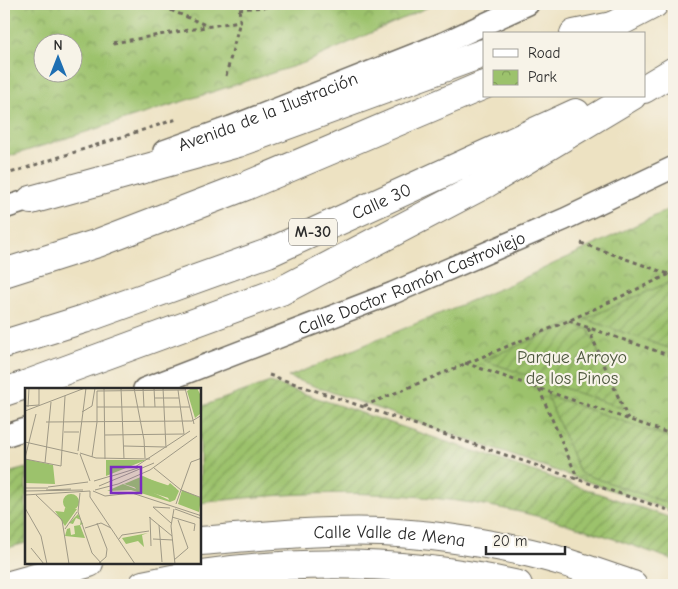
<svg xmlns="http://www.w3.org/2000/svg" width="678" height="589" font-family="'Comic Neue',sans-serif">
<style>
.park{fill:url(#park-crowns);stroke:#64764c;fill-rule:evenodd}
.garden{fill:url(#garden-furrows);stroke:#64764c}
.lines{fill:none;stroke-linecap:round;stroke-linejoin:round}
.street-casing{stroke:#6f6b60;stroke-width:24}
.secondary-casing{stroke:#6f6b60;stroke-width:30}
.highway-casing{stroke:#6f6b60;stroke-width:30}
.path{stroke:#6f6b60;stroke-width:3;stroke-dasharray:4 4;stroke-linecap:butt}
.street{stroke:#fff;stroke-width:21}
.secondary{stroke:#fff;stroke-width:28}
.highway{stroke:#fff;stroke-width:28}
.labels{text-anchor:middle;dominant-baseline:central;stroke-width:4.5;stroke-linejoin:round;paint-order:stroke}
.shield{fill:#f7f3e8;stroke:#686764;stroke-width:1}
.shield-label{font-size:16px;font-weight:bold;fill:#2b2b2b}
.street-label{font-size:18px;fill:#2b2b2b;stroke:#f7f3e8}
.park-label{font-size:18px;fill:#4d583e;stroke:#f7f3e8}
.inset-road{fill:none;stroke:#9f9986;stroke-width:1}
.view{fill:#7b2cbf;fill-opacity:0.15;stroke:#7b2cbf;stroke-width:2.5}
.inset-edge{fill:none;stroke:#2b2b2b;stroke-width:2.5}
</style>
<defs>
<pattern id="park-crowns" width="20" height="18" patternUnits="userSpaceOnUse" patternTransform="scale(1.25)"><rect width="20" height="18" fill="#9cc26c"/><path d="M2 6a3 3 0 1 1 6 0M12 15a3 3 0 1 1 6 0" fill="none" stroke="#7f9e59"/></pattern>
<pattern id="garden-furrows" width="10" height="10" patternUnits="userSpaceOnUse" patternTransform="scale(1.25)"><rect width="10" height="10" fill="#9cc26c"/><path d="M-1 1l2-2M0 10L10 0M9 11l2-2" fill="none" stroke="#7f9e59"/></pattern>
</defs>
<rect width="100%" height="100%" fill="#f7f3e8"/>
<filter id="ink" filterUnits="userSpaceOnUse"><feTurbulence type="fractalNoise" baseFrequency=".02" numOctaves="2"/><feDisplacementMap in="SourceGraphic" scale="10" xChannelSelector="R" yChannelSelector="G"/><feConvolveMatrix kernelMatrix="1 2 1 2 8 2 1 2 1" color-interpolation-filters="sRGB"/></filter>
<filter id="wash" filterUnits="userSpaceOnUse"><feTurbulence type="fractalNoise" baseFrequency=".0096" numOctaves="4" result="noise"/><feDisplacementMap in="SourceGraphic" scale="20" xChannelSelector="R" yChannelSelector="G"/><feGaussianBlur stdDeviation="1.12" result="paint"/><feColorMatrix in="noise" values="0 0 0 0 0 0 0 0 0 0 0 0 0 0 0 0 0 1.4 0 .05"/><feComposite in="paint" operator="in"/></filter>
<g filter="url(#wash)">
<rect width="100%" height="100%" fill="#ede2c2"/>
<g class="park">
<path d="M4 4H435L304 63 4 158ZM42 42H72V72H42Z"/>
<polygon points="674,207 674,512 288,377 513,283"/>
</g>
<g class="garden">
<polygon points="672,281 674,282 674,350 585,319"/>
<polygon points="570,324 588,329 624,409 483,360"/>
<path d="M270 382 674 519V560C638 548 603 534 566 524 448 489 322 487 200 503V407Z"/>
<polygon points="547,395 674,439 674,505 580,473"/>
<polygon points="26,468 26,543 4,549 4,474"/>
</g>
</g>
<g filter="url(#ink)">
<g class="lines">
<g class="street-casing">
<g id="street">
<path id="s1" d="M164 151 231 127 446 42 528 4"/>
<polyline points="4,208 44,195"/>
<path id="s2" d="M144 389 393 293 565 219 674 167"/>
<polyline points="4,436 26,429"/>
</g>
</g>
<g class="secondary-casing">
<g id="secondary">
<path id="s3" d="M200 541C260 536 321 530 382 532 426 534 474 541 517 550 557 558 595 572 633 585"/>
<polyline points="10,585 89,563"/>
<path d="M143 585C265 558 395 557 518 585"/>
</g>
</g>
<g class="highway-casing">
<g id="highway">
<polyline points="574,34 612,26"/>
<polyline points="597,34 654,4"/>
<polyline points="644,89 674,71"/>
<polyline points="31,200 238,143 484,53"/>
<polyline points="4,273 98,243 246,186 484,85"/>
<path id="s4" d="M4 344 84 319 268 253 576 113"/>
<polyline points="4,392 25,385 281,291 487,183 632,96"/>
</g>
</g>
<g class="path">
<polyline points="156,4 208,26"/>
<polyline points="239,9 303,4"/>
<polyline points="113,43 240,21 239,4"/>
<polyline points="226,76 240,21"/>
<polyline points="4,175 177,119"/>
<polyline points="581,243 674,276"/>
<polyline points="569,321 674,357"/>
<polyline points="588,328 628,419"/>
<polyline points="465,363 674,435"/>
<polyline points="269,375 674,512"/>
<polyline points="539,389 578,479"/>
<polyline points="364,406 568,321 670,274"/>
</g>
<use href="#street" class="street"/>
<use href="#secondary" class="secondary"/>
<use href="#highway" class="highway"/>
</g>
</g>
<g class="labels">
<rect class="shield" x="289" y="218.5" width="48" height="27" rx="4"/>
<g class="shield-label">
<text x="313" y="232">M-30</text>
</g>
<g class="street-label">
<text stroke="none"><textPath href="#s1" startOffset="111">Avenida de la Ilustración</textPath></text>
<text stroke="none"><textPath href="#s4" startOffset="404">Calle 30</textPath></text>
<text stroke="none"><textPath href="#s2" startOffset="288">Calle Doctor Ramón Castroviejo</textPath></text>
<text stroke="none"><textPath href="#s3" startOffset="190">Calle Valle de Mena</textPath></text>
</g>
<g class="park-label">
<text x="572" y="357">Parque Arroyo<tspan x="572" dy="21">de los Pinos</tspan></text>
</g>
</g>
<g transform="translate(25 388)">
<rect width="176" height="176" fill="#ede2c2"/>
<path d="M167 0H172L176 8V25L170 30 162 3ZM40 120 52 121 40 138 30 123 39 124Z" fill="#9cc26c"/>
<path d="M0 71 28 77 30 96 0 95ZM81 72H121L81 88ZM118 88 142 99 145 95 154 103 150 112 99 96ZM157 102 176 110 174 124 153 116ZM38 114a8 8 0 1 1 16 0a8 8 0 1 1-16 0Z" fill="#9cc26c"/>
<path d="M124 91 151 100 150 112 145 114 106 102 82 103 98 96 111 101 107 95 116 92 121 97 113 94 114 98 144 112 142 107 147 106 146 101 126 94ZM53 126 58 136 55 137 60 150 40 148 42 141 45 140 46 147 50 146 49 138 55 137 56 132 51 130 48 136 44 135ZM123 145 117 147 119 159 113 153 101 156 97 150Z" fill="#9cc26c"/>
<path class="inset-road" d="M79 0 80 71M96 0 99 71M109 0 119 52 120 70M118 0 119 19M129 0 130 19M138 0 141 60M160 0 169 36M130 10H154M0 18 14 17V0M3 19 4 0M72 19H165M0 23 60 0M57 24 67 18 70 0M21 34 167 33 177 27M39 44H54M80 47 159 46 153 2M0 54 53 66M99 58 140 59M53 63 61 0M55 65 71 70 125 71M55 66 65 93M67 69 72 34V3L160 2M0 70 11 26M0 71 36 78 40 8M20 75 26 14M110 79 165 43M129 80 156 102 177 110M87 88 113 80M69 93 86 88M74 98 129 75M23 99 63 94M0 100H23M21 102 46 101M70 102 93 96 125 82 172 48M0 103 58 102M65 103V109L110 176M68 103 80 108 107 105 177 128M55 105 53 124 67 165 77 176M0 107 65 103M11 107 37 132 44 176M151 116 166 74 177 70M0 120 16 148 22 176M145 120 128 119 146 135M149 121 146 138 150 176M150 121 177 131M124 129 147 148M125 129 126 158M147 129 170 136 169 143M153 132 163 160M72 135 82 161 81 169 73 176M134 137 137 174M60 140 76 135 86 140M40 141 52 124M94 151 97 147 124 143M128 151 148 152M6 160 19 176M149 172 163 160"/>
<path class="view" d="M86 79H116V105H86Z"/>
<rect width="176" height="176" class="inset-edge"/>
</g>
<rect width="678" height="589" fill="none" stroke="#f7f3e8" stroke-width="20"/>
<rect x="483" y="32" width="162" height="65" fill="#f7f3e8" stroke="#a5a39c"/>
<rect x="493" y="49" width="25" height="8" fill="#ffffff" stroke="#a5a39c"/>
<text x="528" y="58" font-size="15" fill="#2b2b2b">Road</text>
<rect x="493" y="70" width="25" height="15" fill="url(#park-crowns)" stroke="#a5a39c"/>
<text x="528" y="82" font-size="15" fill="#2b2b2b">Park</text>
<g transform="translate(58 58)"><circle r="24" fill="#f7f3e8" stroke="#a5a39c"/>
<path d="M0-4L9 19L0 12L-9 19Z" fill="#1f6fb2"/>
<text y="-8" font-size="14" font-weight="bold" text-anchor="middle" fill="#2b2b2b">N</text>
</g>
<path d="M486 546v8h79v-8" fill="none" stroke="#2b2b2b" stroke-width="2.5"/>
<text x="493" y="546" font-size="15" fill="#2b2b2b" stroke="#f7f3e8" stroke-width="4" paint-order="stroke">20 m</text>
</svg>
